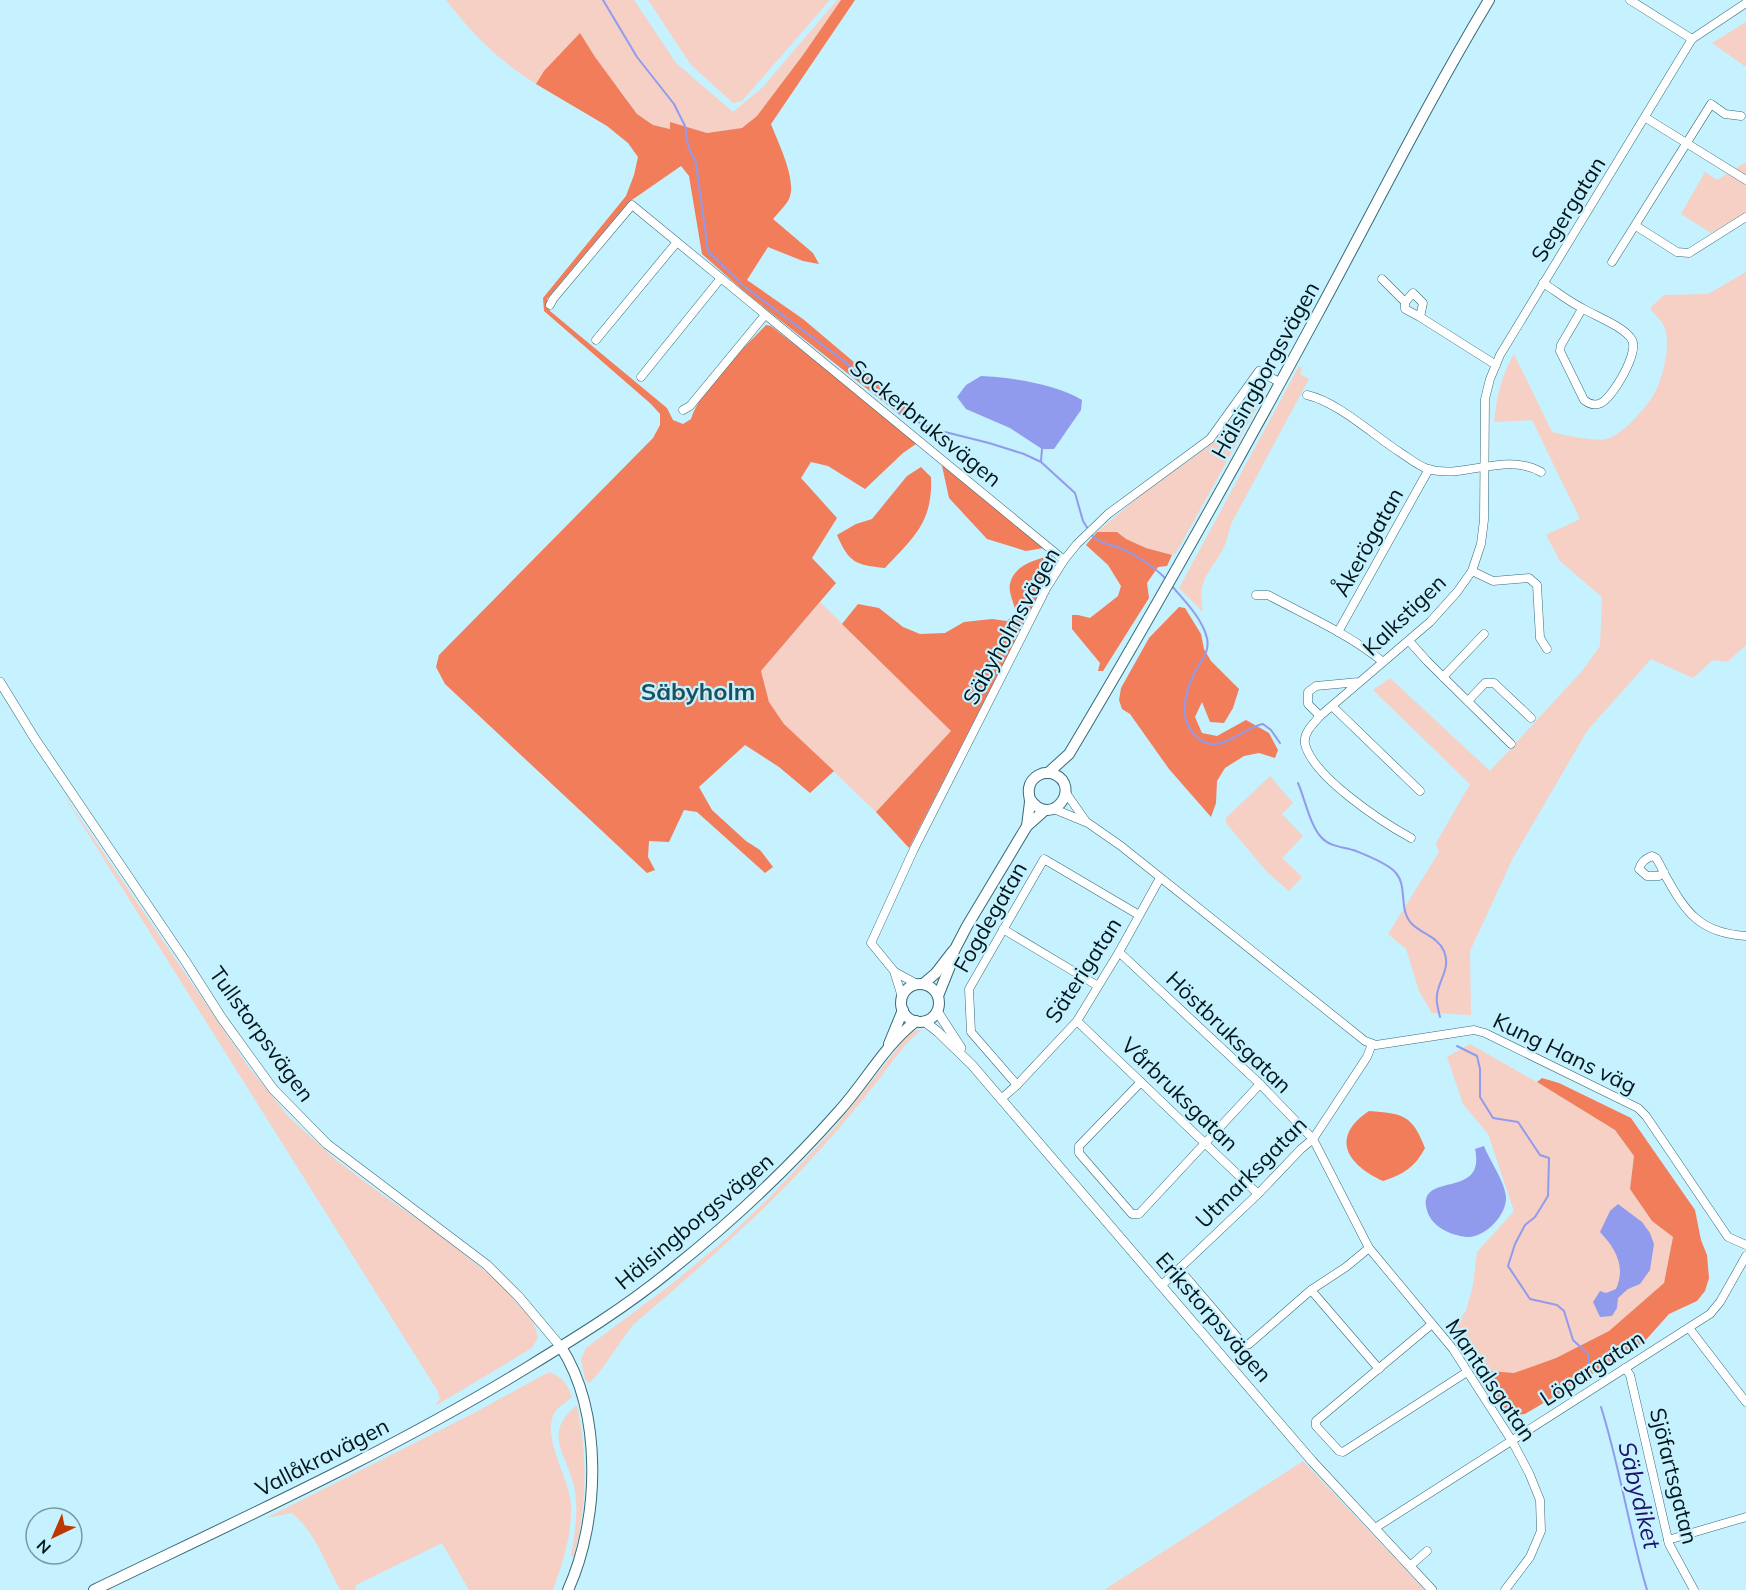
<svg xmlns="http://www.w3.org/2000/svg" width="1746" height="1590" font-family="Mulish,sans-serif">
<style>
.green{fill:#f6d0c5}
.forest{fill:#f27d5b}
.water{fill:#909bee}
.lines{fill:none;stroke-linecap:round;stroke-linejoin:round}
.stream{stroke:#909bee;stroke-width:2}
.minor-casing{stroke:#376b79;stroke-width:9}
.tertiary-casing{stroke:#376b79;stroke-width:10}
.secondary-casing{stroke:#376b79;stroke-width:12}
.minor{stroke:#fff;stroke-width:8}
.tertiary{stroke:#fff;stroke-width:9}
.secondary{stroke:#fff;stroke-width:10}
.labels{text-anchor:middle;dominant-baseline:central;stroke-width:4.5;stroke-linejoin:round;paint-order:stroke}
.street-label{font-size:22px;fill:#02161c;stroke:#c6f1fe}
.neighbourhood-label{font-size:24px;font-weight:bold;fill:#1c525f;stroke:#c6f1fe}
.water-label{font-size:24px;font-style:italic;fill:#1f136e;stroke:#c6f1fe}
</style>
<rect width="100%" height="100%" fill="#c6f1fe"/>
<g class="green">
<path d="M446 0H634L676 63 733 112 763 87 837 0H841L803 55 757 116 742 128 707 133 670 123 671 129 653 125 637 114 620 90 545 71 536 84C498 60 473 35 446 0Z"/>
<polygon points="648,0 830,0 742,101 733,103 691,65"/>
<polygon points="1746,22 1746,67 1712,43"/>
<polygon points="1746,162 1746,213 1711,233 1681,214 1705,172 1717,180"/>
<path d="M1746 272V645L1727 662 1713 660 1693 678 1651 659 1587 731 1513 858 1470 951 1471 1015 1432 1013 1419 991 1406 949 1388 934 1439 852 1436 843 1470 784 1373 690 1390 678 1490 771 1582 671 1600 646 1602 597 1560 561 1546 535 1580 519 1532 420 1494 422C1497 396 1501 376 1514 354L1552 432C1563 435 1597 442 1607 439 1623 434 1646 408 1654 394 1663 378 1672 343 1664 326 1661 320 1654 314 1650 308L1664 295 1708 294Z"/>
<path d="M1299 366 1302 368 1300 374 1309 379 1231 524C1229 532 1227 540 1224 547 1210 574 1197 577 1203 612L1179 588Z"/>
<polygon points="1263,383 1266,389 1263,396 1176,553 1172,555 1146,548 1126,539 1117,532 1097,532 1142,494 1208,447 1236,415 1243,419 1257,393 1255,388 1257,384"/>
<polygon points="820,602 951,731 876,812 784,724 769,702 761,671"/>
<polygon points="1270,776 1293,803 1282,814 1303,836 1282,858 1302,877 1289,891 1267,872 1226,823 1226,818"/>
<polygon points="60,789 248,1066 288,1116 335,1159 384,1196 439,1234 496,1280 533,1321 538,1337 532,1348 435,1406 440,1398 437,1390"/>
<path d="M922 1030C905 1042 893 1061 880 1078 859 1104 838 1131 815 1155 760 1216 697 1270 634 1324 618 1343 607 1365 590 1383L585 1380 581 1359 586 1348 673 1283 726 1239 770 1197 835 1127 911 1031Z"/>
<polygon points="1470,1044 1577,1105 1615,1130 1634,1156 1630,1189 1652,1221 1673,1237 1664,1283 1609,1331 1556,1358 1514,1373 1490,1371 1453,1328 1466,1311 1473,1285 1477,1252 1514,1211 1488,1134 1463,1104 1447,1057"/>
<path d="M549 1372C563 1377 567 1384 572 1397 567 1402 559 1406 555 1412 540 1436 570 1478 571 1505 572 1535 563 1562 553 1590H469L442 1543 356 1585 355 1590H340C326 1564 315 1532 292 1513L266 1518 476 1412Z"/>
<path d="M577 1405C588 1460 587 1503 574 1557L571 1556C575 1533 579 1509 574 1486 566 1452 542 1434 577 1405Z"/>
<polygon points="1303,1461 1425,1590 1104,1590"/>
</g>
<g class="forest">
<path d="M841 0H855L771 124C778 143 799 183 788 201 784 207 778 213 773 219L813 253 819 264 803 261 768 247 747 280 803 319 906 406 909 412 904 418 746 293 702 254 689 176 681 166 629 202 547 299 550 311 667 408 673 420 683 424 691 419C701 388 743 349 766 325L771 326 902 429 916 444 903 453 865 489 828 466 811 462 801 478 837 518 812 558 836 583 761 671 769 702 784 724 834 771 810 793 779 767 745 745 699 787 712 810 746 841 760 850 773 867 765 873 697 812 684 810 669 842 649 841 648 857 655 870 647 873 445 684 436 667 439 655 653 438 660 425V414L651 404 544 311 543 298 626 196 634 175 638 157 628 143 607 126 536 84 544 71 580 33 595 57 637 114 653 125 670 129V122L707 133 742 128 757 116 803 55Z"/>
<polygon points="942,466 947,467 1044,548 1026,551 987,539 949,498"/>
<path d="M921 467 931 477C933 522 914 537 885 568 856 565 849 563 837 535L856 524 872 519 907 476Z"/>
<polygon points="1097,532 1117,532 1126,539 1146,548 1172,555 1167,566 1158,567 1147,583 1149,598 1103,671 1098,671 1100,663 1072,629 1072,615 1078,615 1090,618 1118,596 1121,586 1108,565 1086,545"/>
<path d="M1052 556 1050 573 909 848 876 812 951 731 842 624 858 604 879 608 903 627 920 634 945 633 964 622 992 619 1007 621 1016 612C1014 604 1008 591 1010 584 1013 566 1037 558 1052 556Z"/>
<polygon points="1179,607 1185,608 1201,634 1204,649 1211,661 1239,689 1233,708 1224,723 1210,722 1202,702 1195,717 1202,733 1217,736 1246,720 1269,733 1278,750 1275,758 1259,753 1244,756 1225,768 1217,781 1216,803 1211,817 1169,769 1130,714 1122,709 1119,700 1121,688 1149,638"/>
<polygon points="1542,1078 1559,1083 1631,1118 1695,1210 1701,1240 1707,1255 1709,1278 1705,1291 1697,1301 1669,1314 1644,1342 1603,1370 1580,1378 1562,1392 1525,1414 1509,1416 1497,1402 1487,1380 1490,1371 1514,1373 1556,1358 1609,1331 1664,1283 1673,1237 1652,1221 1630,1189 1634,1156 1615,1130 1537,1082"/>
<path d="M1369 1111C1403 1114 1412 1114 1425 1148 1416 1166 1403 1175 1383 1181 1348 1165 1329 1138 1369 1111Z"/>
</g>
<g class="water">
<path d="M981 376C1010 377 1059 385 1082 400L1081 410 1054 449H1042L1010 428 966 409 957 397 966 385Z"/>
<path d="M1484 1146C1490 1161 1505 1182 1506 1197 1507 1215 1485 1238 1467 1237 1449 1235 1429 1226 1426 1206 1422 1172 1486 1199 1475 1149Z"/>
<path d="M1618 1204 1642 1222 1650 1233 1654 1244 1650 1270 1640 1284 1628 1289 1618 1298 1617 1308 1612 1316 1600 1317 1593 1302 1600 1291 1606 1293 1616 1289C1626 1267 1616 1249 1600 1232L1610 1211Z"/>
</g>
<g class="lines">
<g class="stream">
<polyline points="603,0 637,57 674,104 685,126 688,146 696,163 708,251 745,287 844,361 899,413 933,429 989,443 1024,454 1041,462 1075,493 1083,521 1088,529"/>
<polyline points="1041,461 1042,449"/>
<path d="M1091 534C1100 546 1118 545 1129 552 1143 560 1157 569 1167 580"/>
<path d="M1171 585C1184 600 1202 618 1207 638 1210 653 1201 660 1195 672 1186 690 1178 716 1193 733 1198 739 1204 744 1212 744 1227 746 1247 727 1263 724L1271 730 1280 743"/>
<path d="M1298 783C1305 799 1310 826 1322 838 1330 847 1345 847 1356 851 1366 855 1389 864 1396 873 1408 887 1398 910 1412 924 1422 934 1438 937 1444 951 1450 967 1442 975 1438 990 1435 999 1438 1008 1440 1017"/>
<polyline points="1457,1046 1477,1056 1480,1069 1480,1097 1493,1118 1518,1122 1540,1155 1549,1158 1548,1196 1535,1217 1525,1225 1515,1244 1508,1266 1530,1299 1557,1305 1564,1311 1573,1340 1588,1354 1588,1372"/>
<path d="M1601 1407C1620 1467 1629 1530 1647 1590"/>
</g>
<g class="minor-casing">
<g id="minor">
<polyline points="1630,0 1692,39"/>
<polyline points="1646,118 1746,180"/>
<polyline points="1636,226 1677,252 1689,253 1746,217"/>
<polyline points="1612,262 1711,104 1725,114 1741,116"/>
<polyline points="1382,279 1405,302"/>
<path d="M1543 283C1556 291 1568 301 1582 308 1595 316 1625 327 1632 340 1639 353 1613 397 1601 403 1595 406 1589 404 1584 400L1560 351 1561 345 1582 309"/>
<polyline points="550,305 553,299 632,205 1064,560"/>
<polyline points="1420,317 1405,309 1405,302 1413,293 1423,303 1420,317 1496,365"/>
<polyline points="596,340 677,242"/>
<polyline points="641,377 721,278"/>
<path d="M1307 395C1338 402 1373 435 1401 453 1409 458 1418 466 1428 469 1464 480 1505 451 1541 472"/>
<polyline points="683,410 690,406 765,315"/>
<polyline points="1472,571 1493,581 1529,578 1537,585 1540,638 1547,649"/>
<path d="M1256 595H1268C1307 616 1349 634 1383 662"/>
<polyline points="1338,632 1429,469"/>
<polyline points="1409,641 1427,661 1511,744"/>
<polyline points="1443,677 1484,634"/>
<polyline points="1359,682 1316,686 1308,692 1308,704 1320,716 1430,622 1457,592 1472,571 1481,544 1484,520 1485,399 1490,379 1500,355 1692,39 1746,3"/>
<polyline points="1468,701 1485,683 1494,683 1531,718"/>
<polyline points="1332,706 1420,791"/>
<path d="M1320 716C1313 724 1303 733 1305 744 1313 777 1382 822 1411 838"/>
<polyline points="1066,793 1085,820"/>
<polyline points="1054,809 1088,823 1121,846 1365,1041 1376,1045 1474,1030 1485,1033 1638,1108 1646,1116 1728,1237 1746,1245"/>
<path d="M1664 872 1659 876H1647L1639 869C1641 862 1645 859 1652 856L1656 858C1660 864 1662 869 1665 875 1686 913 1700 933 1746 936"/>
<polyline points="1003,929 1098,986"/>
<polyline points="1119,952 1260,1084 1313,1139 1369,1248 1453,1349 1512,1441 1529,1473 1540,1500 1541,1531 1530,1557 1505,1590"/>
<polyline points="895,972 917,984"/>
<polyline points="902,997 894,971 871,943 914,849 1047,587 1064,560 1077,544 1108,514 1210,439 1259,371 1281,383"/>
<polyline points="1077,1021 1258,1194"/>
<polyline points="1141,1082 1079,1146 1079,1153 1132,1214 1139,1214 1260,1084"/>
<polyline points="1017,1085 971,1032 969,989 1044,859 1139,915"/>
<polyline points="1001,1099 1017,1085 1077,1021 1119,952 1160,878"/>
<polyline points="1179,1269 1244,1345 1249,1344 1311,1290 1346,1267 1369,1248"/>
<polyline points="1161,1286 1258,1194 1301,1149 1313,1139 1367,1057 1372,1044"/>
<polyline points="1311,1290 1379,1369"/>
<polyline points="1432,1324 1316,1421 1316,1426 1339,1451 1343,1452 1467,1372"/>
<polyline points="1689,1328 1746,1402"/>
<polyline points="1625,1368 1630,1375 1669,1544 1694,1590"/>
<polyline points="1375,1528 1710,1314 1720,1302 1746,1256"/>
<polyline points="1668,1540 1746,1517"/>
<polyline points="1410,1566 1427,1551"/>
</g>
</g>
<g class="tertiary-casing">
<g id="tertiary">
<polyline points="0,682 35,739 186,962 221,1017 273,1089 327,1144 487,1265 519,1297 561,1347"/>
<polyline points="937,1011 961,1048"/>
<polyline points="924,1021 938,1032 972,1065 1312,1461 1432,1590"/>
</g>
</g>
<g class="secondary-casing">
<g id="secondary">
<path d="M1048 773 1069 754C1155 610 1237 463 1317 315 1374 210 1427 103 1489 0"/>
<path d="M1027 826C1028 818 1029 810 1030 802 1030 798 1028 793 1029 788 1031 777 1043 770 1054 774 1083 787 1051 830 1030 799"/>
<polyline points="923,984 936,973 953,951"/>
<circle cx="920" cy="1003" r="19"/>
<polyline points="938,996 950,966 954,951 967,926 1027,826 1045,810"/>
<polyline points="889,1044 903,1010"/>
<path d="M561 1347C603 1413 600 1520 568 1590"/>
<path d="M94 1590C241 1519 389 1452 528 1367 577 1337 626 1307 671 1270 734 1220 787 1170 840 1110 866 1081 885 1045 916 1021"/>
</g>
</g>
<use href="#minor" class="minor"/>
<use href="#tertiary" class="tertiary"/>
<use href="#secondary" class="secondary"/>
</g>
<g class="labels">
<g class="street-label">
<text transform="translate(1568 209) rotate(-58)">Segergatan</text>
<text transform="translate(1265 370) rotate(-61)">Hälsingborgsvägen</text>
<text transform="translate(926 423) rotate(39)">Sockerbruksvägen</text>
<text transform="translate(1368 542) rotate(-61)">Åkerögatan</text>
<text transform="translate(1404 615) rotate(-44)">Kalkstigen</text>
<text transform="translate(1011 626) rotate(-61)">Säbyholmsvägen</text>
<text transform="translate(990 917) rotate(-60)">Fogdegatan</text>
<text transform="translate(1083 970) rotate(-57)">Säterigatan</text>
<text transform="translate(1229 1032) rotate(44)">Höstbruksgatan</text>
<text transform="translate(262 1034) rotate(54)">Tullstorpsvägen</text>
<text transform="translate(1565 1053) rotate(26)">Kung Hans väg</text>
<text transform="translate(1180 1094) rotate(44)">Vårbruksgatan</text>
<text transform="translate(1251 1172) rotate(-45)">Utmarksgatan</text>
<text transform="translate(694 1221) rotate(-40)">Hälsingborgsvägen</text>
<text transform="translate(1214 1317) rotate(49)">Erikstorpsvägen</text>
<text transform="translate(1592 1368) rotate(-33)">Löpargatan</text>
<text transform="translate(1491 1380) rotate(56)">Mantalsgatan</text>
<text transform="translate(322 1457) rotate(-27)">Vallåkravägen</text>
<text transform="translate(1674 1476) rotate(76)">Sjöfartsgatan</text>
</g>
<g class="neighbourhood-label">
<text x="698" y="691">Säbyholm</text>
</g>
<g class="water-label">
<text transform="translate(1640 1495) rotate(76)">Säbydiket</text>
</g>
</g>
<g transform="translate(54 1536) rotate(224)"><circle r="28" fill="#c6f1fe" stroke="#7899a4" stroke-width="1.5"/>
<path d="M0-4.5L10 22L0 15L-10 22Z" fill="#bf3700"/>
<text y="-9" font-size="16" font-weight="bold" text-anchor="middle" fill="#02161c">N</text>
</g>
</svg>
